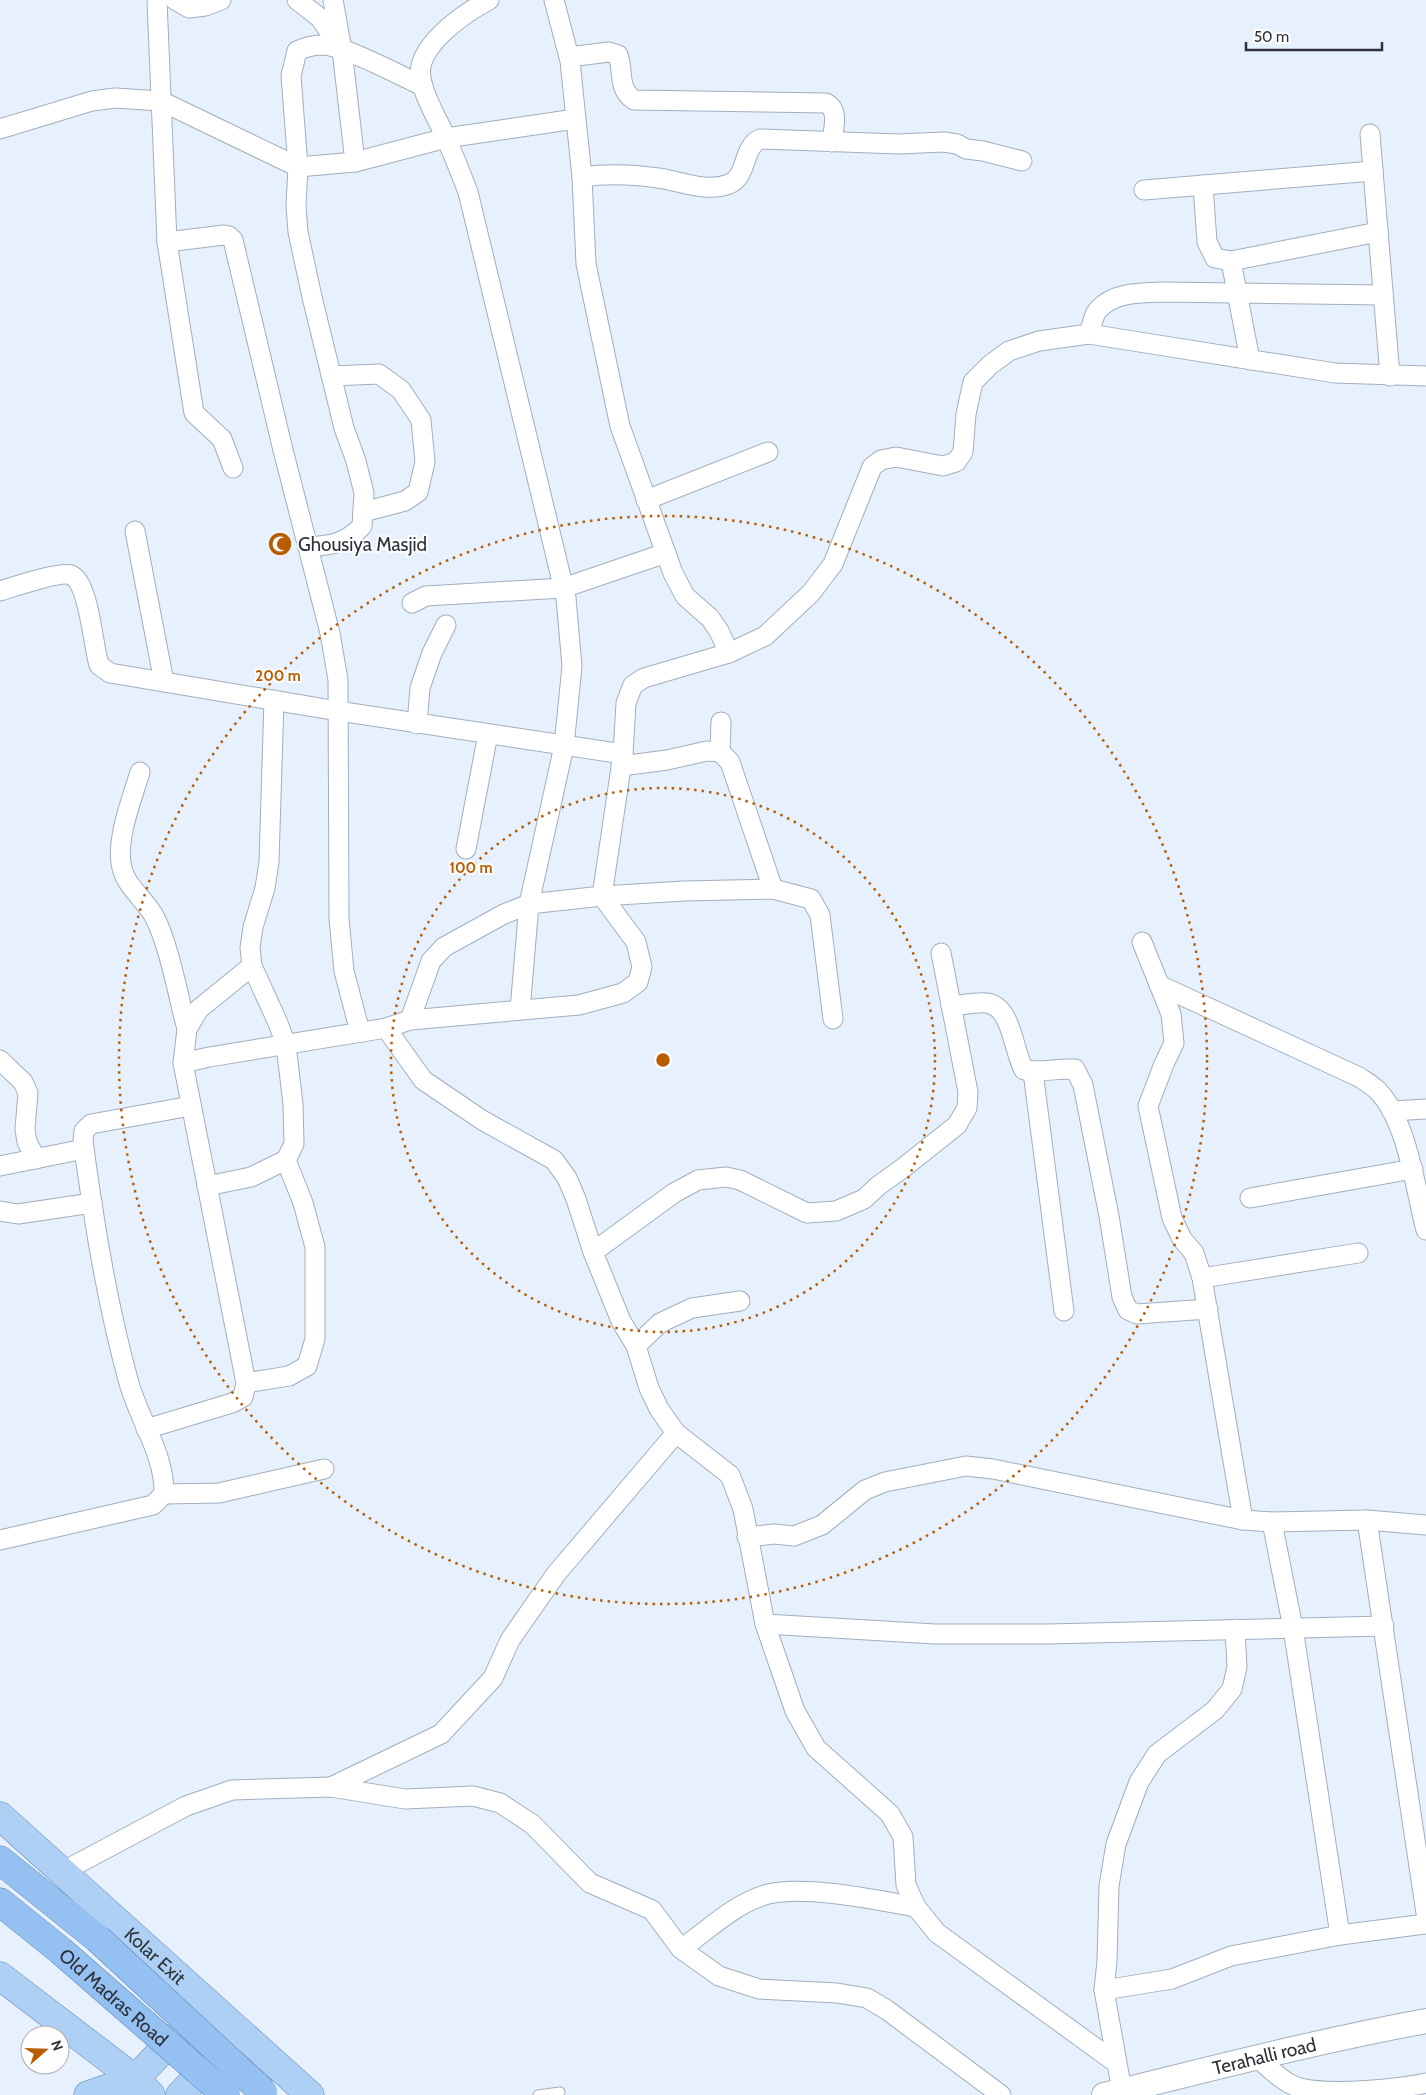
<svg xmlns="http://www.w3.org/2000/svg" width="1426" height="2095" font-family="Cabin,sans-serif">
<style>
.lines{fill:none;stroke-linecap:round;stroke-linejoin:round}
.service-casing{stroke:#a1aebd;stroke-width:11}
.minor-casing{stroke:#a1aebd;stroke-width:21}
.tertiary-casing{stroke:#a1aebd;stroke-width:26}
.primary-casing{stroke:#5f85af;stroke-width:29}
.trunk-casing{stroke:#5f85af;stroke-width:29}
.service{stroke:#fff;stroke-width:9}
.minor{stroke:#fff;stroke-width:19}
.tertiary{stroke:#fff;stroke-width:24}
.primary{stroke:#afd0f5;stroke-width:28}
.trunk{stroke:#94c0f2;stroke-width:28}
.trunk-bridge-casing{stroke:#5f85af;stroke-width:29;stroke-linecap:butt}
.trunk-bridge{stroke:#94c0f2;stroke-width:28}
.ring{fill:none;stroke:#b95d03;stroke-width:2.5;stroke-dasharray:2.5 5}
.labels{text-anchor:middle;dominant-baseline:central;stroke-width:4;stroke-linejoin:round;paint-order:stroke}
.poi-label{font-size:19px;fill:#2d3238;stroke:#fdfdfd;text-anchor:start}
.street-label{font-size:19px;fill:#2d3238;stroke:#fdfdfd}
.centre{fill:#b95d03;stroke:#fdfdfd;stroke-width:2.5}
.ring-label{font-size:15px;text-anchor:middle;font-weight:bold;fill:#b95d03;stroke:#fdfdfd;stroke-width:4;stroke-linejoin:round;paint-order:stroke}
</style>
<rect width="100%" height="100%" fill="#e7f1fe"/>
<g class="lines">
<g class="service-casing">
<polyline id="service" points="538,2095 560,2092"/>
</g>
<g class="minor-casing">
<g id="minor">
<polyline points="157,0 167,242 194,413 222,439 233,468"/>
<polyline points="175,0 189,8 205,6 221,0"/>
<polyline points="297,0 320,18 338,44"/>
<polyline points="333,0 342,50 355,162"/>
<path d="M489 0C466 12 427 39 421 66 417 87 438 119 446 138 454 156 461 174 468 192L566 598 572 666 564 746 529 904 520 1010"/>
<polyline points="554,0 570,61 582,177 586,264 620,426 673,573 685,596 710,618 719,631 729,653"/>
<path d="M569 57 609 52 618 55C624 71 617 89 634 100L826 103C840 110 833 129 832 142"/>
<polyline points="0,129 92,101 115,98 161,101 298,167 355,162 446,138 575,119"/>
<polyline points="1370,134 1390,376"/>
<path d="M582 177C609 173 631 174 658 178 680 181 707 193 729 184 748 177 742 147 760 139L898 144 944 142 957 144 966 149 983 151 1022 161"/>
<polyline points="1203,185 1207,242 1215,258 1231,261 1378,232"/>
<polyline points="1144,190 1373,171"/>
<polyline points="167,242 224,235 229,236 233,240 283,450 330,633 338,680 339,919 344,971 360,1032"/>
<polyline points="1231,261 1250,360"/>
<path d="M1089 334C1092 327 1093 314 1099 309 1114 292 1141 293 1162 292L1383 295"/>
<polyline points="331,376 379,374 401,390 421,420 425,462 418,492 405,501 363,512"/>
<polyline points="646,500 768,452"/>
<polyline points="135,531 164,682"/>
<path d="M308 547C332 545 345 544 362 526L364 493 356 461 344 428 312 297 298 232 296 206 298 167 291 76 297 51C305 47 315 45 324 45 345 46 401 76 423 86"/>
<path d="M0 591C13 587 61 571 71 575 89 582 93 646 99 665L110 673 338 711 623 754"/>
<polyline points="412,603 426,596 563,588 666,553"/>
<polyline points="417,724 420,688 432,653 446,625"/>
<polyline points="720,752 721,722"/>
<polyline points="621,766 667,760 707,751 720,752 730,762 773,889"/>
<path d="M140 772C132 799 115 841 122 868 126 886 145 900 154 916 169 944 178 996 187 1029"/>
<polyline points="466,849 488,734"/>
<polyline points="1142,942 1171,1014 1174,1043 1164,1064 1148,1106 1172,1218 1182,1239 1194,1253 1202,1278 1243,1520"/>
<path d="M1159 985 1359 1077C1365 1081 1372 1085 1377 1090 1408 1121 1415 1189 1426 1230"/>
<path d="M951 1006C963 1005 975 1002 986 1003 1012 1005 1013 1051 1024 1070 1041 1073 1058 1068 1075 1069L1083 1085 1109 1216 1122 1297 1128 1310 1137 1314 1208 1309"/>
<polyline points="410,1020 431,961 444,947 504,914 529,904 602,896 684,891 773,889 811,899 820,915 833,1019"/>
<polyline points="386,1028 423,1080 482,1120 554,1160 567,1178 576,1199 593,1252 621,1321 636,1346 649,1388 659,1409 676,1433 730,1475 743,1509 765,1624 795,1711 816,1748 890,1814 903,1837 906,1885 916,1907 937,1933 1115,2062"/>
<polyline points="0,1060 23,1082 28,1093 25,1129 27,1142 36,1159"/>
<polyline points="183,1063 209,1057 386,1028 410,1020 579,1005 623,993 638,982 642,967 636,942 602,896 623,754 626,703 633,685 644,678 729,653 765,636 811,593 833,564 872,467 881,460 896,457 943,466 956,462 963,452 966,414 973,382 990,365 1009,351 1039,341 1089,334 1335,373 1426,376"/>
<polyline points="1033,1072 1064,1311"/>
<polyline points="1392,1111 1426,1109"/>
<polyline points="0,1166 84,1149"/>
<polyline points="207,1186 251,1177 286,1160 294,1144 293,1104 286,1045 278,1023 252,966 250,948 253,927 265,888 269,862 274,700"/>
<polyline points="1250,1198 1413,1169"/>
<polyline points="0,1211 18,1214 92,1203"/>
<polyline points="593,1252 674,1193 698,1180 726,1177 740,1180 807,1213 836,1211 864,1199 878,1186 903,1168 957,1125 967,1108 968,1092 941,953"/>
<polyline points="1202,1278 1358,1253"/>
<polyline points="636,1346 660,1323 692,1308 740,1301"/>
<polyline points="246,1383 289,1376 307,1366 315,1339 315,1247 303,1203 286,1160"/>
<polyline points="146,1429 232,1403 243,1397 246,1383 183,1063 187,1029 199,1009 252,966"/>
<polyline points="164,1494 219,1493 324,1469"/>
<polyline points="1367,1520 1426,1913"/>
<polyline points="1272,1522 1293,1628 1340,1935"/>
<polyline points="747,1537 774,1534 794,1536 822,1525 865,1490 885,1482 966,1466 993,1469 1243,1520 1272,1522 1367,1520 1426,1525"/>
<path d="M0 1540 153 1505 164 1494C165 1455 139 1419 129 1383 107 1304 94 1222 83 1141L84 1131 91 1124 191 1106"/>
<polyline points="765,1624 935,1634 1048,1634 1384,1626"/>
<polyline points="331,1787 441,1734 493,1678 510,1640 556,1574 676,1433"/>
<polyline points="62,1872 186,1806 232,1790 331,1787 405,1799 473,1796 500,1803 532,1824 590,1883 652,1910 681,1949 719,1976 759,1989 837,1993 867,1998 887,2010 1001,2095"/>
<path d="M681 1949C708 1930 735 1903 768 1894 806 1885 877 1900 916 1907"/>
<polyline points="1104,1990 1172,1979 1231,1956 1340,1935 1426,1924"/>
<path d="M1256 2056C1269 2068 1283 2083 1300 2088 1330 2095 1394 2090 1426 2083"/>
<polyline points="1122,2091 1104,1990 1107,1961 1109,1886 1116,1844 1139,1782 1157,1754 1215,1710 1232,1689 1237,1667 1235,1629"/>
</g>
</g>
<g class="tertiary-casing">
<g id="tertiary">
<path id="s1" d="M1104 2095C1211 2069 1317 2041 1426 2021"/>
</g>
</g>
<g class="primary-casing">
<g id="primary">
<path id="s2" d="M0 1816 310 2095"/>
<polyline points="0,1976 135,2079 151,2095"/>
<polyline points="88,2095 135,2079 205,2006"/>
<polyline points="180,2095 237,2035"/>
</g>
</g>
<g class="trunk-casing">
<g id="trunk">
<polyline points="0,1860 98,1939"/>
<polyline points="0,1902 61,1951"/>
</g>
</g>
<use href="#service" class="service"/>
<use href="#minor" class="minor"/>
<use href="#tertiary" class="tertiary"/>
<use href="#primary" class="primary"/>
<use href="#trunk" class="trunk"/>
<g class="trunk-bridge-casing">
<g id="trunk-bridge">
<polyline points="98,1939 263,2092"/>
<path id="s3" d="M61 1951 226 2095"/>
</g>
</g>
<use href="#trunk-bridge" class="trunk-bridge"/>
</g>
<g class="ring">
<circle cx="663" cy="1060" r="272"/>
<circle cx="663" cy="1060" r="544"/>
</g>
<defs>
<g id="mosque-disc" transform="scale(1.25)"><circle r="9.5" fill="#b95d03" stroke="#fdfdfd"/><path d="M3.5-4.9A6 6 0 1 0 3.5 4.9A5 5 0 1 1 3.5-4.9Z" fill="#fff"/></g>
</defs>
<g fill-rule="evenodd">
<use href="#mosque-disc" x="280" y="544"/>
</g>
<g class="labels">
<g class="poi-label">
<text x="298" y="544">Ghousiya Masjid</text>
</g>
<g class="street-label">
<text stroke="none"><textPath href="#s2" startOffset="209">Kolar Exit</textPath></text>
<text stroke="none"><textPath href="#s3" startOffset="70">Old Madras Road</textPath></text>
<text stroke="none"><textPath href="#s1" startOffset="165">Terahalli road</textPath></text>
</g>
</g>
<circle cx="663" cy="1060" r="8" class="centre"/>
<g class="ring-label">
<text x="278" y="681">200 m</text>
<text x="471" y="873">100 m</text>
</g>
<g transform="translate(45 2050) rotate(70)"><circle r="24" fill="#fdfdfd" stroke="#aaacae"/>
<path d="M0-4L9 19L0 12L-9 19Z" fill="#b95d03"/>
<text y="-8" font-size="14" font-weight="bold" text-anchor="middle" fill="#2d3238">N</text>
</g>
<path d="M1246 42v8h136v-8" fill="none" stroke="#2d3238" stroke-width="2.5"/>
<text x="1254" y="42" font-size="15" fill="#2d3238" stroke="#fdfdfd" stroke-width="4" paint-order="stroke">50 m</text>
</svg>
